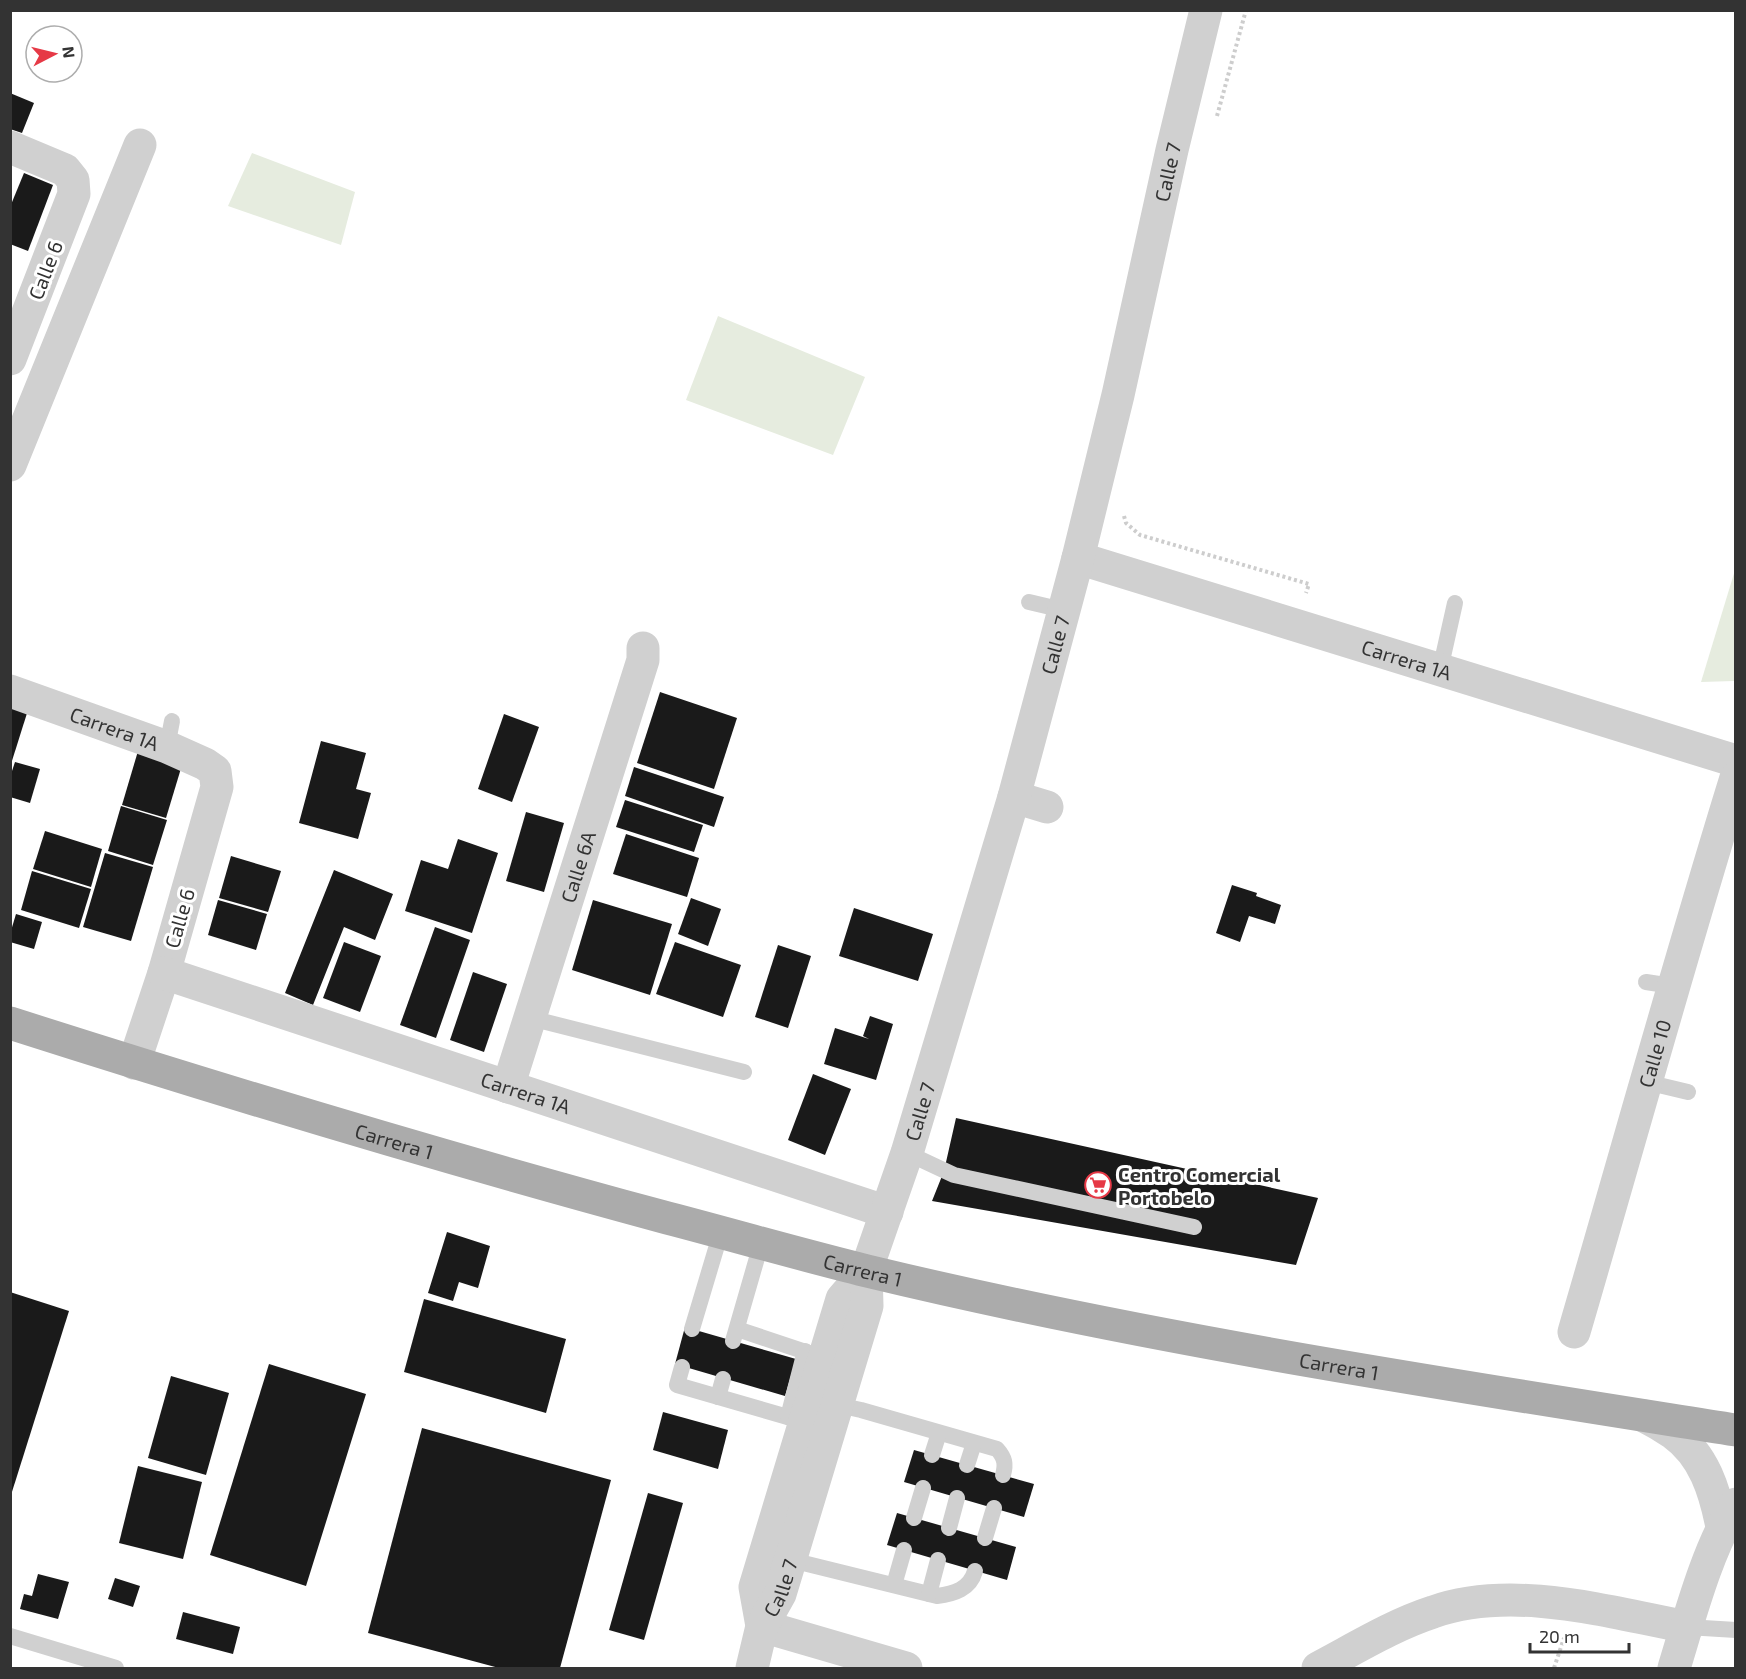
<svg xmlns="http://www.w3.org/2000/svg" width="1746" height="1679" font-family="'Exo 2',sans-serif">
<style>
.green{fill:#e6ecdf}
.building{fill:#1a1a1a}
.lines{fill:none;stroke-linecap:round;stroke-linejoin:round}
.path{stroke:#cdcdcd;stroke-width:4;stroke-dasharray:3 3;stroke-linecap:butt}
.service{stroke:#d0d0d0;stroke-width:16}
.minor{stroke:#d0d0d0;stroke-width:33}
.tertiary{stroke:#d0d0d0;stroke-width:33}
.primary{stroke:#ababab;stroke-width:33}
.labels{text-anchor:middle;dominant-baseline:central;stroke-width:6;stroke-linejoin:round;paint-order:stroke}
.street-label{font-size:20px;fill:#333;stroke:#fff}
.poi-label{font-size:20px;font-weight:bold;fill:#333;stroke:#fff;text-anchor:start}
</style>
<rect width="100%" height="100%" fill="#fff"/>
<g class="green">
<polygon points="252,153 355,192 341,245 228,206"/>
<polygon points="718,316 865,377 833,455 686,400"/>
<polygon points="1735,570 1735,675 1734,681 1701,682"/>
</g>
<g class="building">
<polygon points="10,93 34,103 22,133 10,129"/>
<polygon points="24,173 53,185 28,251 10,244 10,207"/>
<polygon points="660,692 737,718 714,789 637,763"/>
<polygon points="10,705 28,710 11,764 10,764"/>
<polygon points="504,714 539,727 512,802 478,789"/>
<polygon points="321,741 366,753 356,789 371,793 358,839 299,823"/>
<polygon points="138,751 182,765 166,818 122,805"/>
<polygon points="15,762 40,769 30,803 10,797 10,777"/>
<polygon points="634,767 724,797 714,827 625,796"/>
<polygon points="625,800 703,825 694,852 616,827"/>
<polygon points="121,806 167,820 153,865 108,851"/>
<polygon points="526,812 564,823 544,892 506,881"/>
<polygon points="45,831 102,849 91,887 33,869"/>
<polygon points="626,834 699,858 687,897 613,874"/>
<polygon points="458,839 498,853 472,933 405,911 421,860 448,869"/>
<polygon points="105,853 153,867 131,941 83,927"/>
<polygon points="231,856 281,871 268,912 219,898"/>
<polygon points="334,870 393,894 375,940 344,927 313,1005 285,993"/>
<polygon points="32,871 91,889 79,928 21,910"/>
<polygon points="1232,885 1257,893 1256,896 1281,905 1275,924 1249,916 1240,942 1216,933"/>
<polygon points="691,898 721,909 708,946 678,934"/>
<polygon points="218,900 267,914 256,950 208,935"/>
<polygon points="593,900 672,924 650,995 572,970"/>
<polygon points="854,908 933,934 918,981 839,956"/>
<polygon points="16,914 42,922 34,949 10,942 10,934"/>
<polygon points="435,927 470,940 436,1038 400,1025"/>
<polygon points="344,942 381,956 360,1012 323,998"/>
<polygon points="675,942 741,965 723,1017 656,994"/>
<polygon points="778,945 811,956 788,1028 755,1017"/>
<polygon points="473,972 507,984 484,1052 450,1040"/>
<polygon points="870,1016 893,1024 876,1080 824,1064 835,1028 869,1039 863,1036"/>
<polygon points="813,1074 851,1089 825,1155 788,1140"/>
<polygon points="956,1118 1318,1198 1296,1265 932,1201 944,1171"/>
<polygon points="447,1232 490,1246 478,1288 459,1282 453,1301 428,1293"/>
<polygon points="10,1292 69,1311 11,1495 10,1495"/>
<polygon points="424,1299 566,1339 546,1413 404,1372"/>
<polygon points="685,1327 796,1359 785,1396 675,1364"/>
<polygon points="269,1364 366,1394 306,1586 210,1555"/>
<polygon points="171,1376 229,1393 206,1475 148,1458"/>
<polygon points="663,1412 728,1430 718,1469 653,1450"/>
<polygon points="422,1428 611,1480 560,1668 499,1668 368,1633"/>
<polygon points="914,1450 1034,1484 1024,1517 904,1482"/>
<polygon points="138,1466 202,1482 183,1559 119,1543"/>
<polygon points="648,1493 683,1503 644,1640 609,1630"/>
<polygon points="897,1513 1016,1547 1007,1580 887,1545"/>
<polygon points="38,1574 69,1582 58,1619 20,1609 24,1594 32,1596"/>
<polygon points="115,1578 140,1586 133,1607 108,1599"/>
<polygon points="183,1612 240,1627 233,1654 176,1639"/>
</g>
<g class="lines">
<g class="path">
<polyline points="1217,116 1246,10"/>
<polyline points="1124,516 1126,523 1140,535 1309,584 1306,593"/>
<polyline points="1554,1668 1564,1638"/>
</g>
<g class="service">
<polyline points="1029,602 1063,610"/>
<polyline points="1440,670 1455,603"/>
<polyline points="167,747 172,721"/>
<polyline points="1646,982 1672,986"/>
<polyline points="530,1018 744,1072"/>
<polyline points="1646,1082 1688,1092"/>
<polyline points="907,1153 954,1175 1194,1227"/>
<polyline points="692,1329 721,1232"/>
<polyline points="737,1329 824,1358"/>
<polyline points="733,1341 761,1244"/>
<polyline points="682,1367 677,1385 805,1422"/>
<polyline points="718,1397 723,1379"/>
<path d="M838 1405 861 1410 997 1449C1005 1458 1006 1464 1003 1475"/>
<polyline points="788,1417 805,1351"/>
<polyline points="932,1455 939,1433"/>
<polyline points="967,1465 974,1443"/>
<polyline points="914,1518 923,1488"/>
<polyline points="949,1528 957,1498"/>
<polyline points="985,1538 994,1508"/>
<path d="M791 1560 937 1596C954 1594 970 1589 975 1571"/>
<polyline points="894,1585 904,1550"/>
<polyline points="929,1594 938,1560"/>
<polyline points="1687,1627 1736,1630"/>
<polyline points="10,1636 116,1668"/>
</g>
<g class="minor">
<polyline points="10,147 65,170 73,180 74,194 10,359"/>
<polyline points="10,465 140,145"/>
<path id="s1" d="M1078 558 1736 761"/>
<path id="s2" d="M10 691 167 747 205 764 215 771 217 787 164 973 134 1063"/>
<polyline points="1014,797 1047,807"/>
<path id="s3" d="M164 973 887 1212"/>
<path id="s4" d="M508 1087 643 660V648"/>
<path id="s5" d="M1574 1332C1628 1147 1679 962 1736 778"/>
<path d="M1644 1416C1654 1421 1664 1427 1673 1433 1704 1455 1715 1491 1722 1527"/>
<polyline points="762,1626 906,1668"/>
<path d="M1318 1668C1356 1648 1393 1625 1433 1612 1512 1584 1608 1612 1687 1627"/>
<path d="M1674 1668C1690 1616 1707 1550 1736 1504"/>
</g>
<g class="tertiary">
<polyline points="762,1626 755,1587 842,1299 866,1271"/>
<path id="s6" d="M752 1668 762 1626 780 1594 867 1306 866 1271 907 1153 1014 797 1078 558 1118 395 1172 150 1206 10"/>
</g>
<path class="primary" id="s7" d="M10 1023C226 1092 442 1157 660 1216 729 1234 798 1254 867 1271 1153 1340 1445 1384 1736 1430"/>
</g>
<defs>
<g id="supermarket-ring" transform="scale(1.35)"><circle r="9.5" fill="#fff" stroke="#e63946" stroke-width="1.5"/><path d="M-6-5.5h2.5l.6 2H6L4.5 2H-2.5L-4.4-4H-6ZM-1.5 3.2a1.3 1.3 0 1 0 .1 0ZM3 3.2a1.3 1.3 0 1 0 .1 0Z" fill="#e63946"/></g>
</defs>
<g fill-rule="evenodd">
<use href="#supermarket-ring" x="1098" y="1185"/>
</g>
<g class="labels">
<g class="street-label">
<text stroke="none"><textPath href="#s6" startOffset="1556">Calle 7</textPath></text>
<text transform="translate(45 270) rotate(-69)">Calle 6</text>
<text stroke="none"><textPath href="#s6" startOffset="1070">Calle 7</textPath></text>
<text stroke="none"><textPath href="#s1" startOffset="344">Carrera 1A</textPath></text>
<text stroke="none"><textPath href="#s2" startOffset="111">Carrera 1A</textPath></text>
<text stroke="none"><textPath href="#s4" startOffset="231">Calle 6A</textPath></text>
<text transform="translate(179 918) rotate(-74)">Calle 6</text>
<text stroke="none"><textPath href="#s5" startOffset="290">Calle 10</textPath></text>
<text stroke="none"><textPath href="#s3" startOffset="381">Carrera 1A</textPath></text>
<text stroke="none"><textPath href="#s6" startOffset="584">Calle 7</textPath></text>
<text stroke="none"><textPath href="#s7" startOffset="402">Carrera 1</textPath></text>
<text stroke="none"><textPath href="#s7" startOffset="888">Carrera 1</textPath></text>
<text stroke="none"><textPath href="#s7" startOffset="1374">Carrera 1</textPath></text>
<text stroke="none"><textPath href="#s6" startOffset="86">Calle 7</textPath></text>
</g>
<g class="poi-label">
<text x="1118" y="1174">Centro Comercial<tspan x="1118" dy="23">Portobelo</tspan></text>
</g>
</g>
<rect width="1746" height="1679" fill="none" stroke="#333333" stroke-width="24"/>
<g transform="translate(54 54) rotate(83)"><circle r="28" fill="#ffffff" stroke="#adadad" stroke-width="1.5"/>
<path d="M0-4.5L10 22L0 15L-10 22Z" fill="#e63946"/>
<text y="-9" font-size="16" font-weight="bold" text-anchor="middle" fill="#333333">N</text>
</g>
<path d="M1530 1643v9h99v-9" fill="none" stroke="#333333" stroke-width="3"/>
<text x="1539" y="1643" font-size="18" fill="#333333" stroke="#ffffff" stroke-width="4.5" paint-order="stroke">20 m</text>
</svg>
